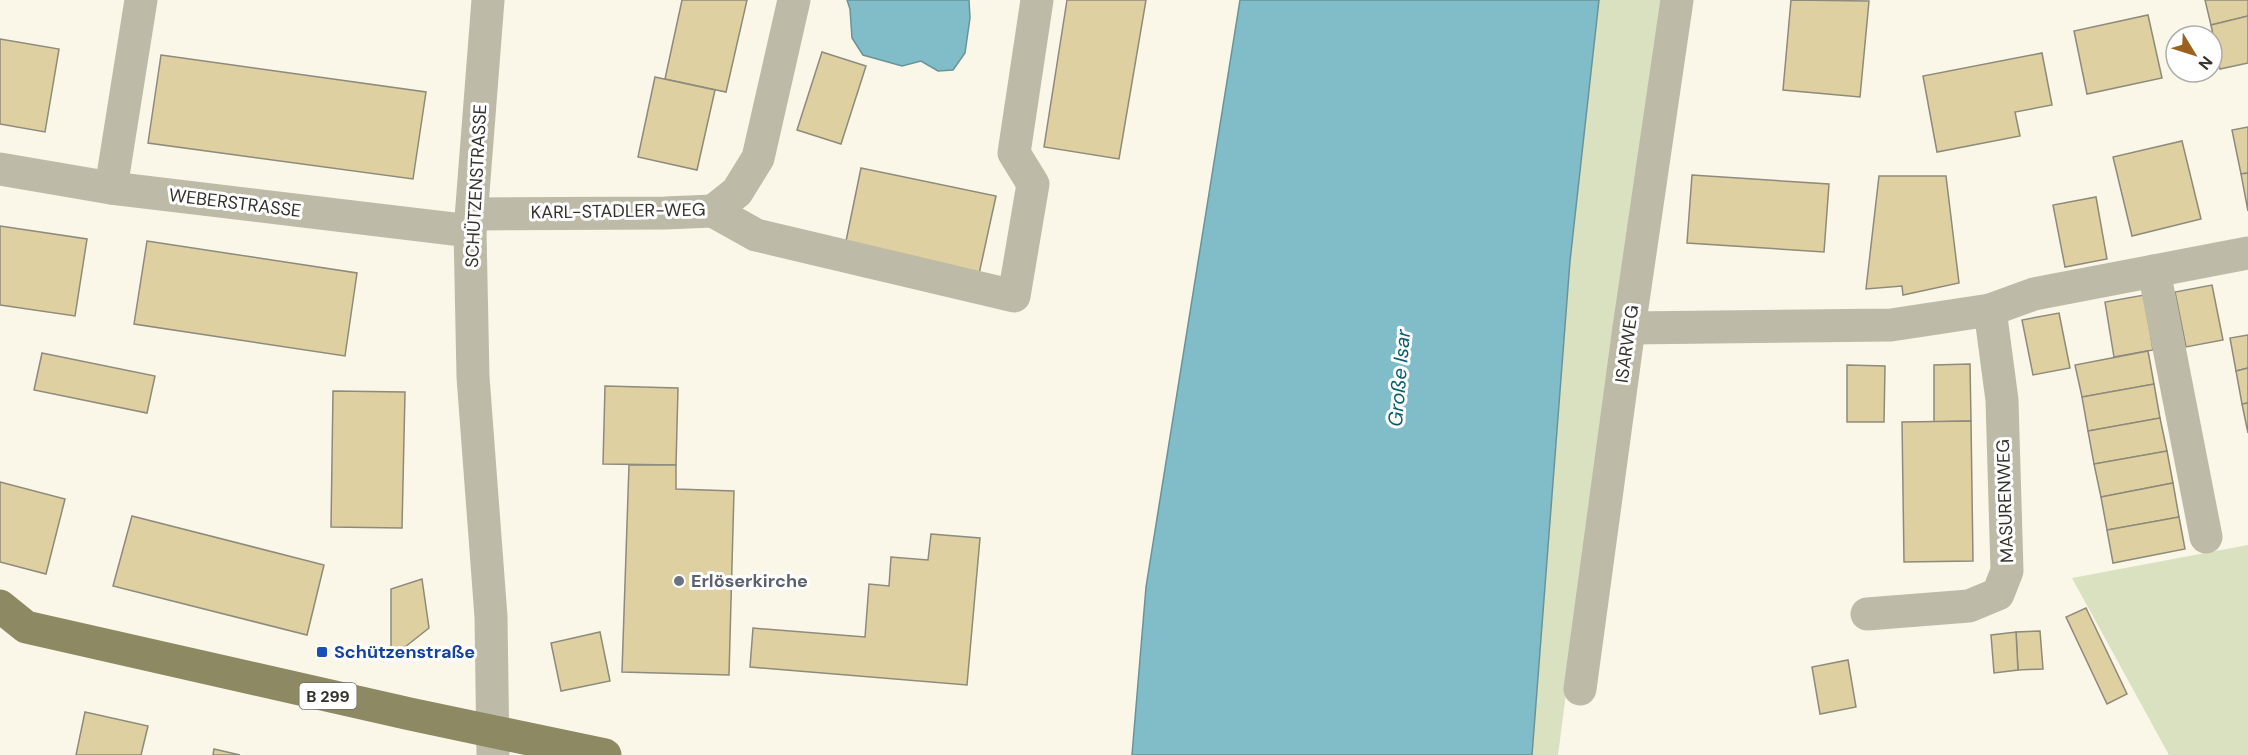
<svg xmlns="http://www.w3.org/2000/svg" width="2248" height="755" font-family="'DM Sans',sans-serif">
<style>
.green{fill:#d9e1c0}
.water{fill:#81bdc8;stroke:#6a9399;stroke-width:1.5}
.building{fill:#ded0a1;stroke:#8e8a7c;stroke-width:1.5}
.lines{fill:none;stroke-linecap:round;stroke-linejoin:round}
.minor{stroke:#bdbba7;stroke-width:33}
.major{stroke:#8c8963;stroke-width:33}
.worship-dot{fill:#6b7280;stroke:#fff;stroke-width:2}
.transit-dot{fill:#1a4fb4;stroke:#fff;stroke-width:2}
.labels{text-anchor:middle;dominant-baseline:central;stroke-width:6;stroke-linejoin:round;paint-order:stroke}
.shield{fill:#fff;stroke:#706f6b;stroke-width:1.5}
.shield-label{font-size:16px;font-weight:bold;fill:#33312b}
.street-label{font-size:18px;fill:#33312b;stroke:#fff}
.worship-label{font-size:18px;font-weight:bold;fill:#5b616d;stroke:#fff;text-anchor:start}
.transit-label{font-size:18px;font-weight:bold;fill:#164399;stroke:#fff;text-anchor:start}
.water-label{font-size:20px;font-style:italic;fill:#085f6b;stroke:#fff}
</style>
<rect width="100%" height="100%" fill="#fbf7e8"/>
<g class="green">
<polygon points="1599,0 1661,0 1609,366 1558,755 1532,755 1570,261"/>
<polygon points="2248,545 2248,755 2169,755 2072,578"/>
</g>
<g class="water">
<polygon points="847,0 969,0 970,18 965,53 953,70 938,71 921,61 902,66 863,55 852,38 850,9"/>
<polygon points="1240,0 1599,0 1570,261 1532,755 1132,755 1146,587"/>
</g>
<g class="building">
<polygon points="682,0 747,0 726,92 665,79"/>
<polygon points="1067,0 1146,0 1119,159 1044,147"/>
<polygon points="1791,0 1869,1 1860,97 1783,90"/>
<polygon points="2205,0 2248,0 2248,16 2211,25"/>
<polygon points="2148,15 2162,78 2087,94 2074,31"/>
<polygon points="2248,16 2248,63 2220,69 2211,25"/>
<polygon points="0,39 59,49 45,132 0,124"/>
<polygon points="822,52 866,66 841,144 797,130"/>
<polygon points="2042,53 2052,105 2015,112 2020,136 1937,152 1923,76"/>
<polygon points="161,55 426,92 413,179 148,143"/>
<polygon points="655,77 715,90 697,170 638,157"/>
<polygon points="2248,127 2248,173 2241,174 2232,130"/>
<polygon points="2182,141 2201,219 2132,236 2113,157"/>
<polygon points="861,168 996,196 979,274 845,246"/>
<polygon points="2248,173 2248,211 2241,174"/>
<polygon points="1692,175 1829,184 1824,252 1687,243"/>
<polygon points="1879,176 1946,176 1959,283 1903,295 1902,286 1866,289"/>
<polygon points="2096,197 2107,259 2065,267 2053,205"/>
<polygon points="0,226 87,239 75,316 0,305"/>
<polygon points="147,241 357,273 345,356 134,324"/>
<polygon points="2212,285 2223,340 2186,347 2175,292"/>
<polygon points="2144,295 2153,350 2114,357 2105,302"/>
<polygon points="2059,313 2070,368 2033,375 2022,320"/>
<polygon points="2248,335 2248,368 2236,371 2230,338"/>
<polygon points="2148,351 2154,384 2082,397 2075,365"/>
<polygon points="42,353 155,376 147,413 34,390"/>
<polygon points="1970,364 1971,421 1934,422 1934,365"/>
<polygon points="1847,365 1885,366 1884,422 1847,422"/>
<polygon points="2248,368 2248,403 2242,404 2236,371"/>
<polygon points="2154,384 2160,418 2088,431 2082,397"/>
<polygon points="605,386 678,388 676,465 603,464"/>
<polygon points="333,391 405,392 402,528 331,527"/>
<polygon points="2248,403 2248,433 2242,404"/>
<polygon points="2160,418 2167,451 2094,464 2088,431"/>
<polygon points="1971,421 1973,561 1904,562 1902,422"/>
<polygon points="2167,451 2173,483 2101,497 2094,464"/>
<polygon points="629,465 676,465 676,489 734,491 729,675 622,672"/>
<polygon points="0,482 65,499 46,574 0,562"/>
<polygon points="2173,483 2179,517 2107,530 2101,497"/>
<polygon points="132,516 324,565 307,635 113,586"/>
<polygon points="2179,517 2185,549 2113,563 2107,530"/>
<polygon points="931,534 980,538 967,685 750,667 753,628 865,637 869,584 889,586 891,557 928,560"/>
<polygon points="422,579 429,628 391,658 391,589"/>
<polygon points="2086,608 2127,694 2107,704 2066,617"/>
<polygon points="2040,631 2043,669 2018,670 2016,632"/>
<polygon points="600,632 610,681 561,691 551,643"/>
<polygon points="2016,632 2018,670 1994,673 1991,635"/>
<polygon points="1848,660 1856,707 1820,714 1812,667"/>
<polygon points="85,712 148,726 141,755 76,755"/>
<polygon points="214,749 240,755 213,755"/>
</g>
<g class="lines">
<g class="minor">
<polyline points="488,0 470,231 473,377 491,617 493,755"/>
<polyline points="0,169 111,188 470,231"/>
<polyline points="111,188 141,0"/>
<polyline points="713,211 756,235 1014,296 1033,184 1014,153 1037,0"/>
<polyline points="472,214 665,213 713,211 737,192 758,158 794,0"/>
<polyline points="2154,271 2206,537"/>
<polyline points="1629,328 1891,325 1990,310 2034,294 2248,253"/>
<polyline points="1867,614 1969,606 1998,594 2007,571 2002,400 1990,310"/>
<polyline points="1580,689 1629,328 1677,0"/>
</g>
<polyline class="major" points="0,606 26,627 410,714 605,755"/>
</g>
<circle class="worship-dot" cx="679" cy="581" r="6"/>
<rect class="transit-dot" x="316" y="646" width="12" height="12" rx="3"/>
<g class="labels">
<rect class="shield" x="299.5" y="683" width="57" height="26" rx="4.5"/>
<g class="shield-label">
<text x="328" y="696">B 299</text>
</g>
<g class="street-label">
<text transform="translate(476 186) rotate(-87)">SCHÜTZENSTRASSE</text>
<text transform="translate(235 203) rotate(7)">WEBERSTRASSE</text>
<text transform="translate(618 211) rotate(-1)">KARL-STADLER-WEG</text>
<text transform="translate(1627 344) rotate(-82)">ISARWEG</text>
<text transform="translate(2005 501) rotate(-92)">MASURENWEG</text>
</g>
<g class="worship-label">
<text x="691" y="581">Erlöserkirche</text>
</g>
<g class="transit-label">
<text x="334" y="652">Schützenstraße</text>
</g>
<g class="water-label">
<text transform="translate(1399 378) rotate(-85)">Große Isar</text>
</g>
</g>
<g transform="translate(2194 54) rotate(128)"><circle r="28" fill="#ffffff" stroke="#adadaa" stroke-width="1.5"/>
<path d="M0-4.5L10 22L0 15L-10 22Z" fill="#9b621f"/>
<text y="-9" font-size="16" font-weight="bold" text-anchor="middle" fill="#33312b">N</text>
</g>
</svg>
